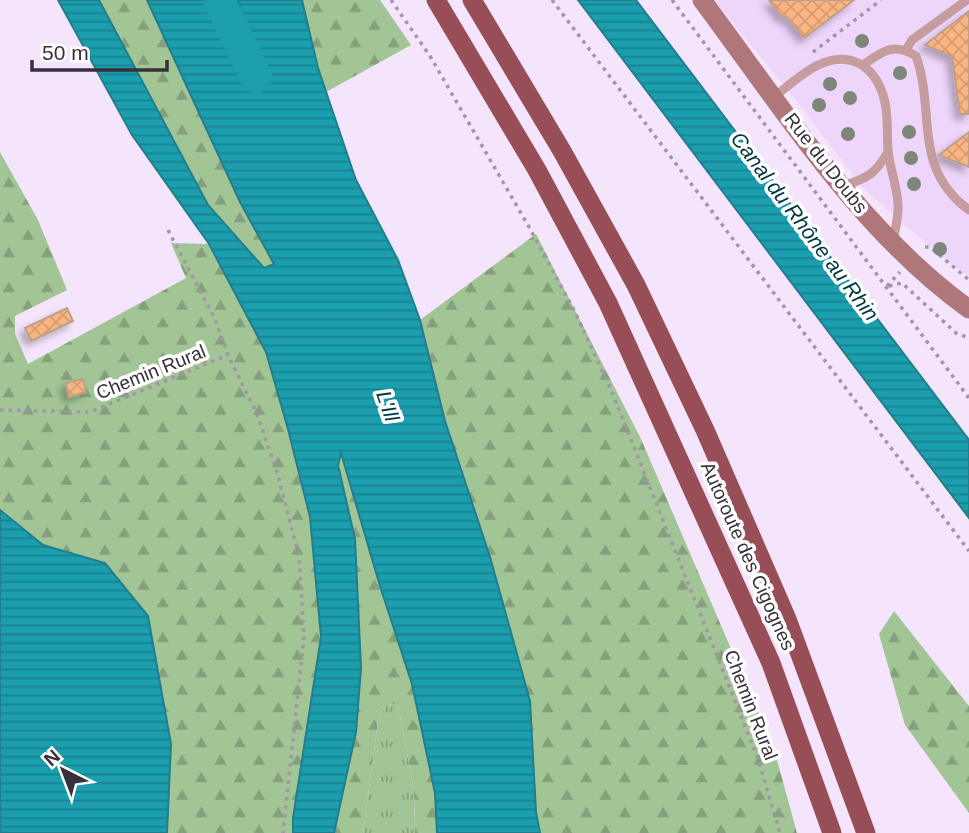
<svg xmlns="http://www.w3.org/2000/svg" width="969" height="833" font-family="Arial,sans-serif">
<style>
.built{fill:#eed5fa}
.grass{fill:url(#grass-tufts)}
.forest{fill:url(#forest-firs)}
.water{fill:url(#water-rules);stroke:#237e8c;stroke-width:2}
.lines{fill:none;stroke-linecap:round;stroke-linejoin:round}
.river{stroke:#1b9faf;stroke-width:32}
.building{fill:url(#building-cross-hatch);stroke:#bd9f8a;stroke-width:2;filter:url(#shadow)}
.path{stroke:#a195a7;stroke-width:3.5;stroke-dasharray:3.5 5;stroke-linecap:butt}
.service{stroke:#c59d9f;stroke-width:9}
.secondary{stroke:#b0777b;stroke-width:19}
.trunk{stroke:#984e56;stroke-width:19}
.tree{fill:#7d8678}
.labels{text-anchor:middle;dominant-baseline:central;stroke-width:7;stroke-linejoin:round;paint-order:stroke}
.street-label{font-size:19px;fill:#37303b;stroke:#fff}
.water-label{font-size:21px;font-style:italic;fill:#00373e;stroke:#fff}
</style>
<defs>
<pattern id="grass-tufts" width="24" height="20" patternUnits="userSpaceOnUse" patternTransform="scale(1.75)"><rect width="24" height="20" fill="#a2c596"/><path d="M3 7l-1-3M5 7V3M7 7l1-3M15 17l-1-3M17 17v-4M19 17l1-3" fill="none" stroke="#85a07c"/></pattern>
<pattern id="forest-firs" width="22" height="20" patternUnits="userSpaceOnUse" patternTransform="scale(1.75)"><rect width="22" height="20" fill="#a2c596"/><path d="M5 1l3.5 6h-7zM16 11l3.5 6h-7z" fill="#85a07c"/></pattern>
<pattern id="water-rules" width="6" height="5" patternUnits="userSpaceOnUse" patternTransform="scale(1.75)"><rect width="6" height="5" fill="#1b9faf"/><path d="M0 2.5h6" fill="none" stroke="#198290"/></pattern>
<pattern id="building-cross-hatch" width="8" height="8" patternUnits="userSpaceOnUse" patternTransform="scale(1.75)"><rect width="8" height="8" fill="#fbb582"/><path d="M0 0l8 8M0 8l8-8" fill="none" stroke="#d89c71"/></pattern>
<filter id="shadow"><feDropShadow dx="-5" dy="5" stdDeviation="3.5" flood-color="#0004"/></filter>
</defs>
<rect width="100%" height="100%" fill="#f4e4fc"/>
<polygon class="built" points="714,0 969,0 969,276 939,255 864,189 791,94"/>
<polygon class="grass" points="398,704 414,791 415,833 363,833 378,721 386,705"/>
<g class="forest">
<polygon points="99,0 147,0 240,202 274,265 263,269 208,205"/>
<polygon points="210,0 238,0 245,31 244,39 227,35 214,25"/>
<polygon points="302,0 380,0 411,45 326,92 318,68"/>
<polygon points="0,152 38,220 67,290 15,316 15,334 28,364 186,278 171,243 209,244 266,352 288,429 310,517 321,637 293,818 293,833 167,833 171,744 105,563 43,545 0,509"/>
<polygon points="536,234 641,439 774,749 797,833 540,833 536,812 530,701 490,557 445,421 420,320"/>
<polygon points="341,452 380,586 412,684 435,793 437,833 415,833 414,791 398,704 386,705 378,721 363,833 334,833 356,732 355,539 338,465"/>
<polygon points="894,611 969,706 969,813 905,725 879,634"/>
</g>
<g class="water">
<polygon points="58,0 99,0 208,205 264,268 274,264 240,202 147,0 210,0 214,25 227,35 243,39 245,31 238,0 302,0 318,68 356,180 398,260 420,320 445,421 490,557 530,701 536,812 540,833 437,833 435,793 412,684 380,586 341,453 338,465 355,539 361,668 356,732 334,833 293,833 293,818 321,637 310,517 288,429 266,352 209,244 132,135"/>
<polygon points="578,0 636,0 969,440 969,518"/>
<polygon points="0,510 43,545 105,563 148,616 171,744 167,833 0,833"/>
</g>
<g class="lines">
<polyline class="river" points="219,0 256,77"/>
</g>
<g class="building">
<polygon points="769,0 854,0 804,38 788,18 782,17"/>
<polygon points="969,11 969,114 960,114 952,56 925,45"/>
<polygon points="969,132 969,167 939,155"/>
<polygon points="67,308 73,321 31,341 25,328"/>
<polygon points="83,379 86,392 69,397 66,383"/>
</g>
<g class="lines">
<g class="path">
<polyline points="391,0 430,56 529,227 575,312 612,392 758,759 780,833"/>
<polyline points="552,0 969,551"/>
<polyline points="672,0 969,398"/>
<polyline points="813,52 881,0"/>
<polyline points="168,230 215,319 228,355 257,414 277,472 299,556 304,637 283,833"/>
<polyline points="925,247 930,247 969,280"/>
<polyline points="887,286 900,272"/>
<polyline points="889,286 902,283 956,333 969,338"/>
<polyline points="0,410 90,412 228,355"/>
</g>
<g class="service">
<polyline points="906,50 912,40 967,0"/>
<path d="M863 65C883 51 893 42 916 56 936 113 912 168 969 210"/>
<path d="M774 97C788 86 802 73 818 65 855 48 880 71 886 108 888 122 887 137 888 151 890 169 897 186 898 204 899 216 895 230 893 241"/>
<path d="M843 186C868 178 875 174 888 152"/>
</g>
<path class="secondary" d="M702 0C782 107 860 231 969 309"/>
<g class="trunk">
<polyline points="436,0 537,170 608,303 771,663 832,833"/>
<polyline points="472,0 562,151 636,285 705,430 787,619 866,833"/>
</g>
</g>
<g class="tree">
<circle cx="862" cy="41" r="7"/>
<circle cx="900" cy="73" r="7"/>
<circle cx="830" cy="84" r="7"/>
<circle cx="850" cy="98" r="7"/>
<circle cx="819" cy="105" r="7"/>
<circle cx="909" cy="132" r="7"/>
<circle cx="848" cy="134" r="7"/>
<circle cx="911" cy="158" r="7"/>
<circle cx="914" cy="184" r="7"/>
<circle cx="940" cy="249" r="7"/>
</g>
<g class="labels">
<g class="street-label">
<text transform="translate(826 163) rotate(52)">Rue du Doubs</text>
<text transform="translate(151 372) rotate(-22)">Chemin Rural</text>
<text transform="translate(748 556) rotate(66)">Autoroute des Cigognes</text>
<text transform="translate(751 705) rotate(69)">Chemin Rural</text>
</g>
<g class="water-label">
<text transform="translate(805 226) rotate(53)">Canal du Rhône au Rhin</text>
<text transform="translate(388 406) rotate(71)">L'Ill</text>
</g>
</g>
<g transform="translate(63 770) rotate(318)" stroke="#ffffff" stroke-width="5" paint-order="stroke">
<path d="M0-5L12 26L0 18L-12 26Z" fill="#37303b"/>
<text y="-10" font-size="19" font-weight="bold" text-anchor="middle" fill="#37303b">N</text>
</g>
<path d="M32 60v10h135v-10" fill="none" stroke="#37303b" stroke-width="3.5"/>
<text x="42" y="60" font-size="21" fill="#37303b" stroke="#ffffff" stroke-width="5" paint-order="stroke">50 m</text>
</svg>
